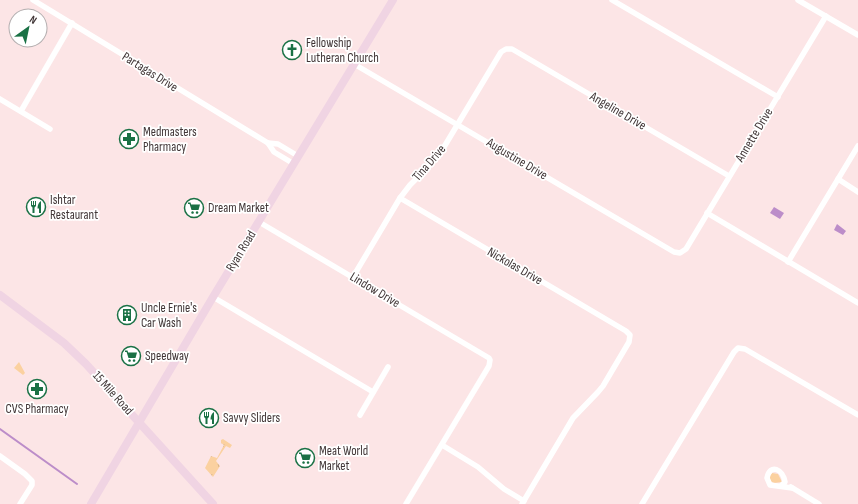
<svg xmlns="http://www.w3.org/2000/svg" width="858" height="504" font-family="'Sofia Sans Condensed',sans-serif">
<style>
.grass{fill:url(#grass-tufts)}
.water{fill:#bc8dc9}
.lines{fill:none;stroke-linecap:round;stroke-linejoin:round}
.stream{stroke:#bc8dc9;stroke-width:2}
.street{stroke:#fff;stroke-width:5.5}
.secondary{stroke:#f0d4e3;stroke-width:8}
.labels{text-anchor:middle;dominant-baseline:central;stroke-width:3.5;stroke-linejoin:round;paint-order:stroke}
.poi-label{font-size:13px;fill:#403536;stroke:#fff;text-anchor:start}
.street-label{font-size:13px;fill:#403536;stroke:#fff}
</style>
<defs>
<pattern id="grass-tufts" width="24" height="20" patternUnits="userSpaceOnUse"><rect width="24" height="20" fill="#fbd1a0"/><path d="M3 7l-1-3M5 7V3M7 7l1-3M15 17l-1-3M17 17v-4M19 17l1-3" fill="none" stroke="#d8b48a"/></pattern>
</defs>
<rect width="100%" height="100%" fill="#fce5e6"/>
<g class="grass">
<polygon points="19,362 25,373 23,375 14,368"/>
<polygon points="223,439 232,445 230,448 226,446 216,461 220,466 213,477 205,468 211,456 217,458 224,445 221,443 221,440"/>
<polygon points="772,473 778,474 782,482 774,483 770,481 770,476"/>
</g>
<g class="water">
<polygon points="774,207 784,213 780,219 770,213"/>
<polygon points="837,224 846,231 843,235 834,230"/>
</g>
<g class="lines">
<polyline class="stream" points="0,429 77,484"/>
<g class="street">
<polyline points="33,0 268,143 274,152 294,164"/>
<polyline points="612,0 778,97"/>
<polyline points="798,0 858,35"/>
<polyline points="354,64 674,252 680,253 686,249 826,16"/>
<polyline points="0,99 50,129"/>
<polyline points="21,111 72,23"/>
<polyline points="268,143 278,144 298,156"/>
<polyline points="838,179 858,192"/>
<polyline points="400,198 626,331 630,335 629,342 603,386 598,392 573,418 522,504"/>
<polyline points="707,213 858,303"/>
<polyline points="259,222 489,358 490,360 489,366 406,504"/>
<polyline points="788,262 858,146"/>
<polyline points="353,277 400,198 410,185 425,170 441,152 501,52 506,49 512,49 729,176"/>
<polyline points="213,297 373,392"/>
<polyline points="360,415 388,367"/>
<polyline points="442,445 478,467 504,489 524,501"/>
<polyline points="0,456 25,474 32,481 32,485 20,504"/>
<path d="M781 486 785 482C783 469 770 463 767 478L770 485 792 488"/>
<polyline points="791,487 819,504"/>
<polyline points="642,504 734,352 738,348 745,349 858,415"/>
</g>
<g class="secondary">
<polyline points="0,295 64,343 86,364 213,504"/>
<polyline points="91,504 213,297 393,0"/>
</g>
</g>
<defs>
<g id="church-ring" transform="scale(1)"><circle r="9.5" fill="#fff" stroke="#1a7145" stroke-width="1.5"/><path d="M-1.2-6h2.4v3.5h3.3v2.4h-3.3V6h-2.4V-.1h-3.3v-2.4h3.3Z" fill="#1a7145"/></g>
<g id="pharmacy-ring" transform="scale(1)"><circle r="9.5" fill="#fff" stroke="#1a7145" stroke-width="1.5"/><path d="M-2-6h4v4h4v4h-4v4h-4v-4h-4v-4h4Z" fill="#1a7145"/></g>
<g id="restaurant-ring" transform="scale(1)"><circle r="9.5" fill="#fff" stroke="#1a7145" stroke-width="1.5"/><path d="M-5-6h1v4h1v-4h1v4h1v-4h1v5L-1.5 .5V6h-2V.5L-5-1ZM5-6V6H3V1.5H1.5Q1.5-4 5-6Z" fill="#1a7145"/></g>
<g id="supermarket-ring" transform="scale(1)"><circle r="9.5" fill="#fff" stroke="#1a7145" stroke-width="1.5"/><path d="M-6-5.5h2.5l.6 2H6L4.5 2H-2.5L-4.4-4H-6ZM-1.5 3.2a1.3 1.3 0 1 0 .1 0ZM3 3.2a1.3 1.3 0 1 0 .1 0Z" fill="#1a7145"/></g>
<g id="building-ring" transform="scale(1)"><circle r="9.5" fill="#fff" stroke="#1a7145" stroke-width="1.5"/><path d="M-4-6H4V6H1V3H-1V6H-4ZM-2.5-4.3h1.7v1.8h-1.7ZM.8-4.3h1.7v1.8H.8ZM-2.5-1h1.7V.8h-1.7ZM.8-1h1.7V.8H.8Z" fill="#1a7145"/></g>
</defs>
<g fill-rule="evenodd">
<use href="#church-ring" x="292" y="50"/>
<use href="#pharmacy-ring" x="129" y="139"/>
<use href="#restaurant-ring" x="36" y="207"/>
<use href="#supermarket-ring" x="194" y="208"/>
<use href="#building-ring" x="127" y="315"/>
<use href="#supermarket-ring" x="131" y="356"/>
<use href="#pharmacy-ring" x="37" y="389"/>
<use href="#restaurant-ring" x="209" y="418"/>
<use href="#supermarket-ring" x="305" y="458"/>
</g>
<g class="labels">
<g class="poi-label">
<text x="306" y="43">Fellowship<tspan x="306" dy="15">Lutheran Church</tspan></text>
<text x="143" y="132">Medmasters<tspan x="143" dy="15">Pharmacy</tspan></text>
<text x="50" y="200">Ishtar<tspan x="50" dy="15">Restaurant</tspan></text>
<text x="208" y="208">Dream Market</text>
<text x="141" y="308">Uncle Ernie's<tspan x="141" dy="15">Car Wash</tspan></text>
<text x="145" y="356">Speedway</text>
<text x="37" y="409" text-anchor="middle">CVS Pharmacy</text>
<text x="223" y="418">Savvy Sliders</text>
<text x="319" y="451">Meat World<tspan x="319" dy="15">Market</tspan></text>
</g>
<g class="street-label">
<text transform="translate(150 72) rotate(32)">Partagas Drive</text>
<text transform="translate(618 111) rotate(30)">Angeline Drive</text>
<text transform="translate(754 135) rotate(-59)">Annette Drive</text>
<text transform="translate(517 159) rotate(31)">Augustine Drive</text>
<text transform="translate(429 163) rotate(-49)">Tina Drive</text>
<text transform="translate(241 251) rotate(-59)">Ryan Road</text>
<text transform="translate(515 266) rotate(30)">Nickolas Drive</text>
<text transform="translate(375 290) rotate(31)">Lindow Drive</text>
<text transform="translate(113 393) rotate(48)">15 Mile Road</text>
</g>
</g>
<g transform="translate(28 28) rotate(33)"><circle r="19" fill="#ffffff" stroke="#b3aeaf"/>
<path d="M0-3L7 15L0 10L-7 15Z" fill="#1a7145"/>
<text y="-6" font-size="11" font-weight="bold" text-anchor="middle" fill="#403536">N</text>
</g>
</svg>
